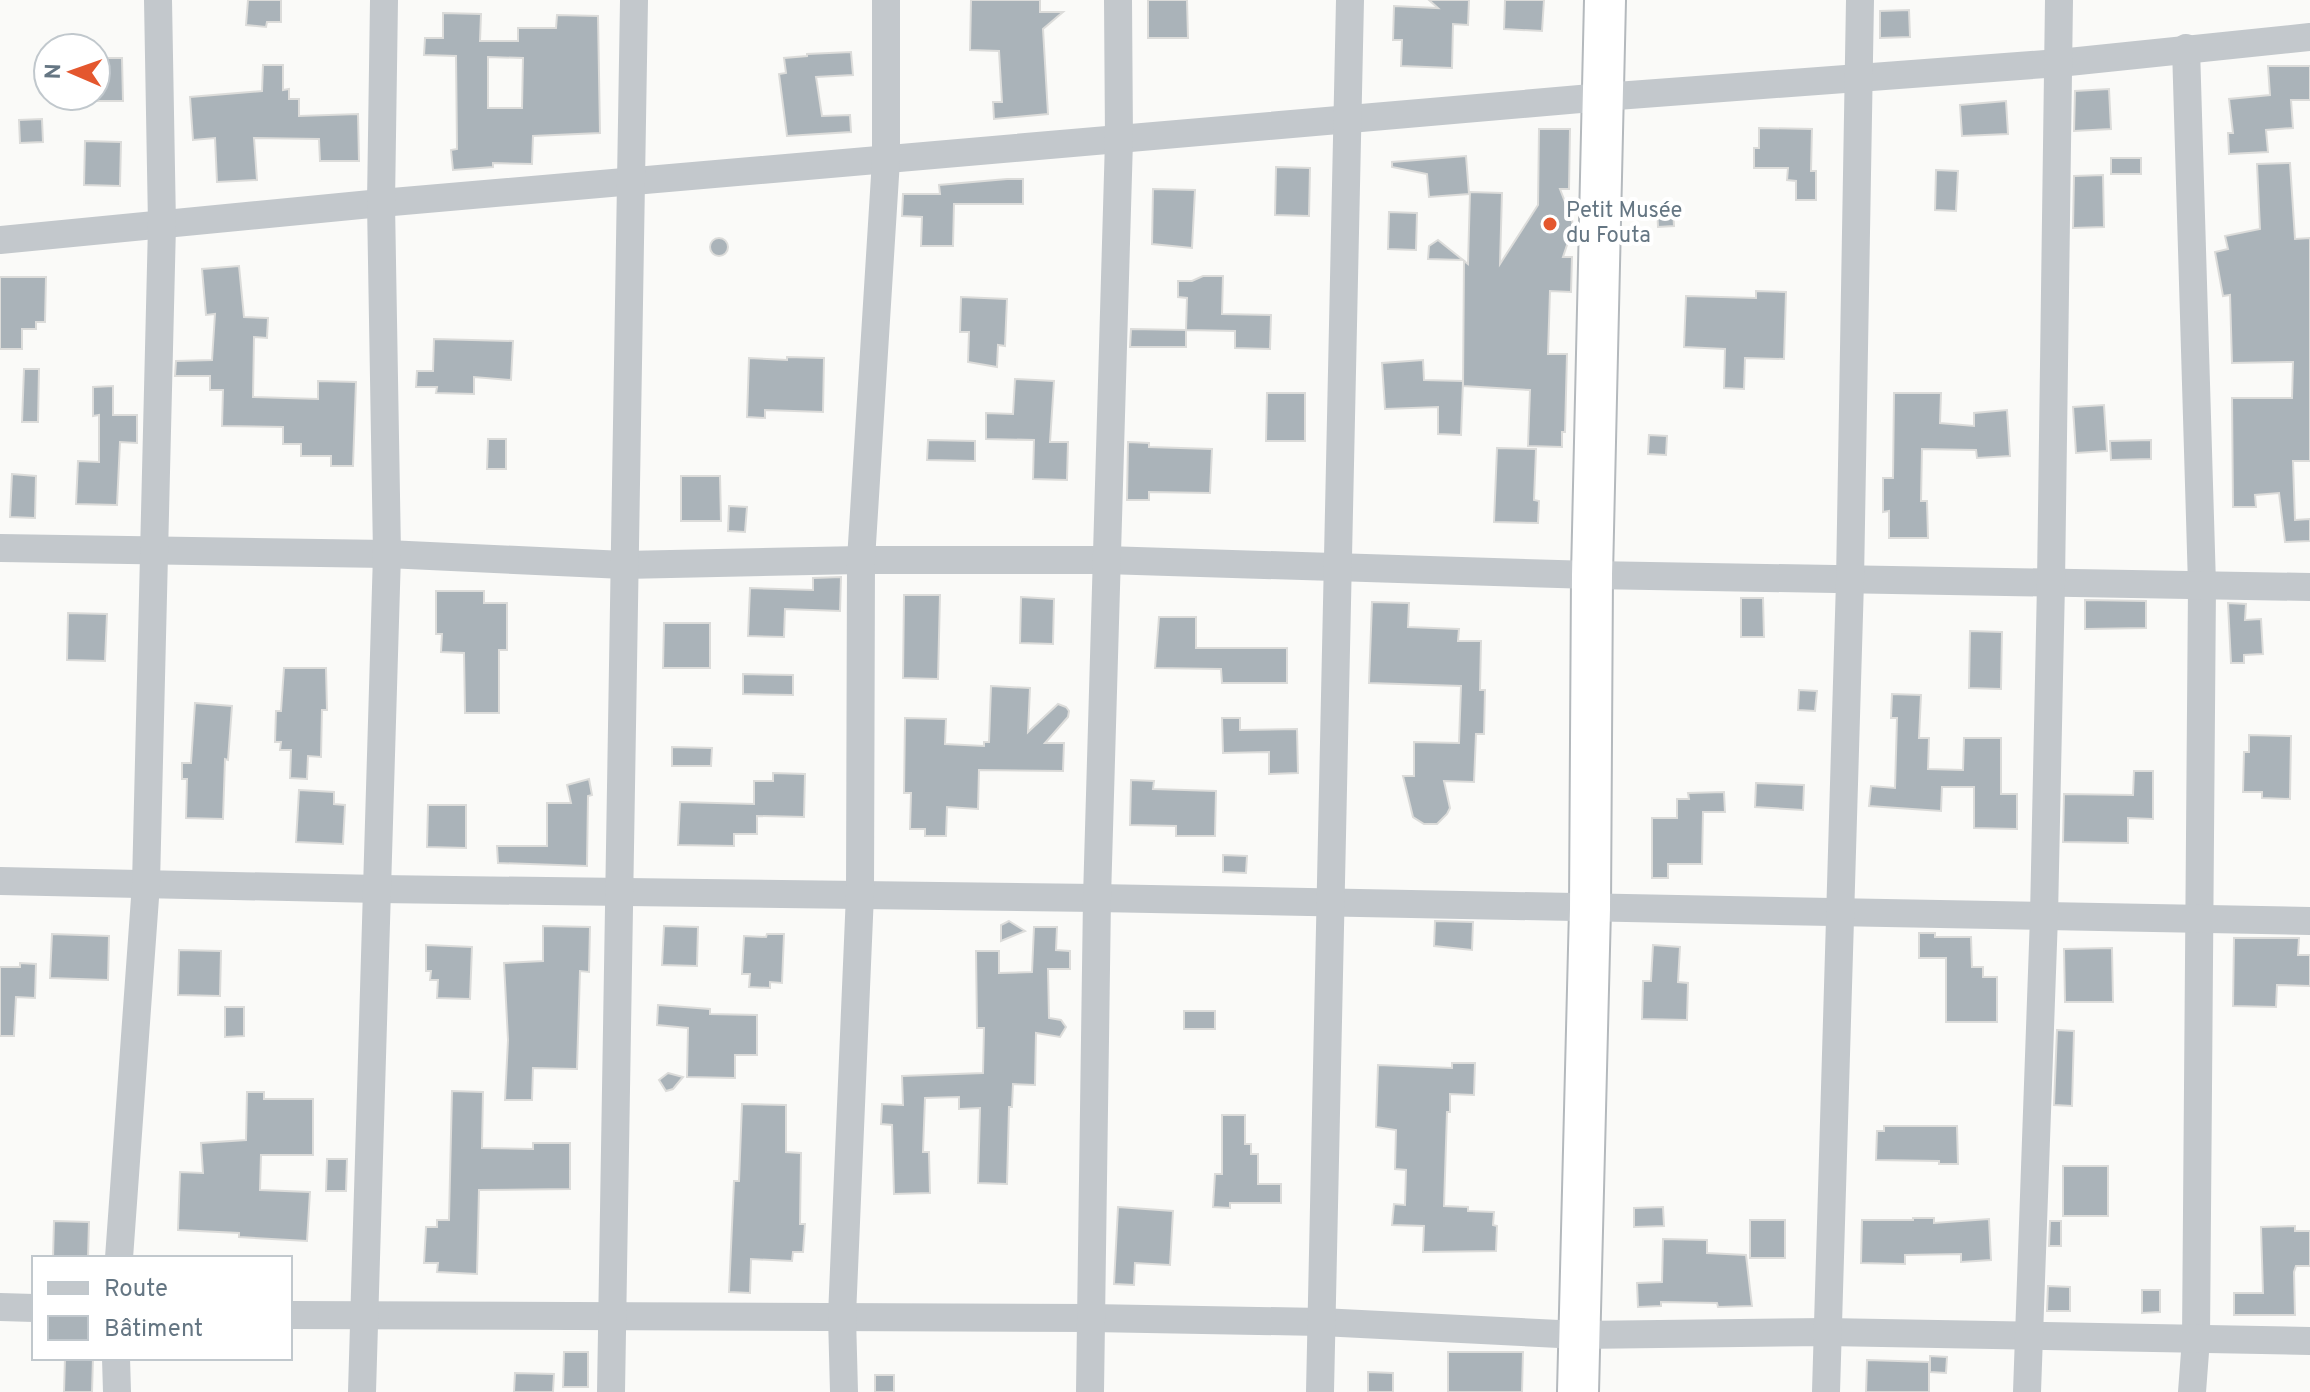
<svg xmlns="http://www.w3.org/2000/svg" width="2310" height="1392" font-family="Overpass,sans-serif">
<style>
.building{fill:#aab3b9;stroke:#dcdcda;stroke-width:2;fill-rule:evenodd}
.lines{fill:none;stroke-linecap:round;stroke-linejoin:round}
.highway-casing{stroke:#b4b9bd;stroke-width:44}
.minor{stroke:#c3c8cc;stroke-width:28}
.highway{stroke:#fff;stroke-width:40}
.poi-dot{fill:#e4572e;stroke:#fff;stroke-width:3}
.labels{text-anchor:middle;dominant-baseline:central;stroke-width:8;stroke-linejoin:round;paint-order:stroke}
.poi-label{font-size:22px;fill:#657683;stroke:#fff;text-anchor:start}
</style>
<rect width="100%" height="100%" fill="#fafaf8"/>
<g class="building">
<polygon points="248,0 281,0 281,22 267,22 266,27 246,25"/>
<polygon points="971,0 1040,0 1040,12 1063,12 1043,29 1048,114 994,119 993,102 1002,102 999,51 970,50"/>
<polygon points="1148,0 1187,0 1188,38 1148,38"/>
<polygon points="1429,0 1469,0 1468,25 1453,24 1452,68 1401,66 1402,40 1393,40 1394,6 1438,8"/>
<polygon points="1505,0 1544,0 1542,31 1504,29"/>
<polygon points="1909,10 1910,37 1880,38 1880,11"/>
<path d="M443 13 481 14 480 41H518V28H556L557 15 598 16 600 133 533 136 532 164 493 163V167L453 170 451 150 457 149 456 56 424 55 425 38H443ZM488 57 523 58 522 108H488Z"/>
<polygon points="851,52 853,75 816,77 822,116 850,115 851,132 787,136 779,74 786,73 784,58 807,56 807,54"/>
<polygon points="96,58 122,58 123,101 96,101"/>
<polygon points="263,65 283,65 283,90 289,89 289,99 299,99 299,116 358,114 359,161 320,161 319,139 254,138 257,180 217,182 215,138 193,140 190,97 262,91"/>
<polygon points="2268,66 2310,66 2310,100 2291,100 2293,128 2266,130 2268,152 2229,154 2228,133 2233,133 2229,99 2270,95"/>
<polygon points="2109,89 2111,129 2074,131 2075,91"/>
<polygon points="2006,101 2008,134 1962,136 1960,105"/>
<polygon points="42,119 43,142 20,143 19,120"/>
<polygon points="1759,128 1812,129 1811,171 1816,171 1816,200 1796,200 1796,181 1787,180 1788,168 1754,168 1754,148 1759,148"/>
<polygon points="1539,129 1570,129 1569,189 1560,189 1572,220 1573,227 1563,257 1572,257 1571,292 1550,291 1548,354 1567,354 1565,432 1562,432 1562,447 1528,446 1530,390 1463,386 1464,261 1468,264 1470,192 1502,193 1500,264 1538,205"/>
<polygon points="85,141 121,142 120,186 84,185"/>
<polygon points="1466,156 1469,194 1429,197 1427,174 1392,167 1392,162"/>
<rect x="2111" y="158" width="30" height="16"/>
<polygon points="2290,163 2295,239 2310,238 2310,461 2293,461 2295,520 2310,519 2310,541 2285,542 2279,493 2255,495 2256,507 2233,507 2232,398 2292,398 2293,362 2232,363 2230,295 2223,296 2215,252 2228,249 2225,236 2260,229 2257,164"/>
<polygon points="1276,167 1310,168 1309,216 1275,215"/>
<polygon points="1936,170 1958,171 1956,211 1935,210"/>
<polygon points="2103,175 2104,227 2073,228 2074,176"/>
<polygon points="1007,179 1023,179 1023,204 954,204 953,246 921,246 922,217 902,216 903,194 940,194 939,185"/>
<polygon points="1153,189 1195,190 1192,248 1152,244"/>
<polygon points="1657,207 1673,207 1674,226 1658,227"/>
<polygon points="1389,212 1417,213 1416,250 1388,249"/>
<circle cx="719" cy="247" r="9"/>
<polygon points="1438,240 1463,260 1428,259 1429,246"/>
<polygon points="239,266 244,317 268,318 267,338 254,337 253,397 318,399 318,381 356,382 353,466 331,466 331,456 301,456 301,444 283,444 283,427 222,426 223,390 210,390 210,376 175,376 176,361 212,360 215,314 206,315 202,269"/>
<polygon points="1203,276 1223,276 1222,314 1271,315 1270,349 1235,348 1235,331 1186,330 1186,347 1130,347 1131,329 1186,330 1187,298 1178,297 1178,281 1192,281"/>
<polygon points="0,277 46,277 45,322 36,322 36,329 22,329 22,349 0,349"/>
<polygon points="1756,291 1786,292 1784,359 1745,358 1744,389 1724,388 1725,349 1684,347 1686,296 1756,298"/>
<polygon points="961,297 1007,299 1005,346 998,345 997,367 968,362 969,332 960,332"/>
<polygon points="434,339 513,341 511,380 474,377 474,394 436,393 437,387 416,387 417,371 433,371"/>
<polygon points="787,357 824,358 823,412 765,410 765,418 747,417 749,358 787,360"/>
<polygon points="1423,360 1424,380 1463,381 1461,435 1438,434 1438,407 1385,409 1382,363"/>
<polygon points="24,369 39,369 38,422 22,422"/>
<polygon points="1015,379 1054,381 1050,442 1068,442 1067,480 1033,479 1034,440 986,439 986,413 1013,414"/>
<polygon points="113,386 113,415 137,415 137,443 120,442 117,505 76,504 78,461 99,462 99,415 93,416 93,387"/>
<polygon points="1267,393 1305,393 1305,441 1266,441"/>
<polygon points="1894,393 1941,393 1940,423 1974,426 1974,413 2007,410 2010,456 1977,458 1976,450 1922,449 1921,501 1927,501 1928,538 1889,538 1889,511 1883,512 1883,478 1893,478"/>
<polygon points="2104,405 2107,451 2076,453 2073,407"/>
<polygon points="1649,435 1667,436 1666,455 1648,454"/>
<polygon points="488,439 506,439 506,469 487,469"/>
<polygon points="928,440 975,441 975,461 927,460"/>
<polygon points="2151,440 2151,459 2111,460 2110,441"/>
<polygon points="1128,442 1149,443 1149,447 1212,449 1210,493 1149,492 1149,500 1127,500"/>
<polygon points="1497,448 1536,449 1534,500 1539,501 1538,523 1494,522"/>
<polygon points="12,474 36,476 35,518 10,517"/>
<polygon points="681,476 720,476 721,521 681,521"/>
<polygon points="729,506 747,507 745,532 728,531"/>
<polygon points="841,577 840,611 785,609 784,637 748,636 750,588 813,590 813,578"/>
<polygon points="436,591 484,591 484,603 507,603 507,650 499,650 499,713 465,713 464,653 441,652 442,634 436,634"/>
<polygon points="904,595 940,595 938,679 903,678"/>
<polygon points="1021,597 1054,599 1053,644 1020,643"/>
<polygon points="1741,598 1763,598 1764,637 1741,637"/>
<polygon points="2085,600 2146,601 2146,628 2085,629"/>
<polygon points="1372,602 1409,603 1408,627 1459,629 1458,641 1481,641 1480,690 1485,690 1484,734 1476,734 1474,782 1444,781 1450,808 1447,814 1437,824 1424,824 1413,817 1403,776 1414,776 1414,742 1459,743 1461,686 1369,683"/>
<polygon points="2228,603 2246,604 2245,620 2261,619 2263,654 2244,655 2244,663 2231,663"/>
<polygon points="68,613 107,614 105,661 67,660"/>
<polygon points="1159,617 1196,617 1196,648 1287,648 1287,683 1222,683 1221,669 1155,668"/>
<polygon points="664,623 710,623 710,668 663,668"/>
<polygon points="1970,631 2002,632 2001,689 1969,688"/>
<polygon points="284,668 326,668 327,710 322,710 321,757 308,756 307,779 290,778 291,750 280,750 281,742 275,742 276,711 281,711"/>
<polygon points="743,674 793,675 793,695 743,694"/>
<polygon points="991,686 1030,688 1028,732 1058,704 1066,707 1069,711 1068,717 1045,743 1064,743 1063,771 979,770 978,809 947,807 946,836 925,836 925,829 910,829 911,793 904,793 905,718 946,719 945,744 984,746 984,742 989,742"/>
<polygon points="1799,690 1817,691 1815,711 1798,710"/>
<polygon points="1892,694 1921,695 1919,738 1929,738 1928,769 1963,770 1964,738 2001,738 2001,794 2017,794 2017,829 1974,828 1974,787 1942,787 1941,811 1869,806 1871,786 1895,788 1897,718 1891,718"/>
<polygon points="195,703 232,706 228,760 225,759 223,819 186,818 187,779 182,779 182,763 191,763"/>
<polygon points="1222,718 1240,718 1240,730 1297,729 1298,773 1269,774 1269,752 1223,753"/>
<polygon points="2249,735 2291,736 2290,799 2262,798 2262,792 2243,792 2244,752 2249,752"/>
<polygon points="672,747 712,748 711,766 672,766"/>
<polygon points="2134,771 2153,771 2153,819 2128,818 2128,843 2063,842 2064,794 2133,795"/>
<polygon points="773,773 805,774 804,817 757,816 757,834 734,834 734,846 678,845 680,802 754,804 754,781 773,781"/>
<polygon points="589,779 592,795 588,796 587,866 498,863 497,846 547,846 547,803 571,803 567,785"/>
<polygon points="1131,780 1154,781 1153,789 1216,791 1215,836 1176,836 1176,826 1130,825"/>
<polygon points="1756,783 1804,785 1803,810 1755,807"/>
<polygon points="299,790 334,792 334,804 345,805 343,844 296,842"/>
<polygon points="1724,792 1725,812 1703,812 1702,864 1668,864 1668,878 1652,878 1652,818 1677,818 1677,799 1689,799 1688,793"/>
<polygon points="428,805 466,805 466,848 427,847"/>
<polygon points="1223,855 1247,856 1246,873 1223,872"/>
<polygon points="1009,921 1025,931 1001,941 1001,925"/>
<polygon points="1435,921 1473,922 1472,950 1434,946"/>
<polygon points="543,926 590,927 589,972 580,971 577,1069 533,1068 532,1100 505,1100 508,1040 504,963 543,961"/>
<polygon points="664,926 698,927 697,966 662,965"/>
<polygon points="1034,927 1057,927 1056,950 1070,951 1070,969 1048,969 1049,1018 1061,1020 1066,1027 1060,1037 1036,1033 1035,1085 1013,1084 1012,1107 1009,1107 1007,1184 978,1183 980,1108 959,1109 959,1097 925,1098 923,1152 929,1152 930,1193 894,1194 892,1125 881,1124 882,1104 903,1105 902,1076 983,1073 984,1028 977,1028 976,951 999,951 999,973 1032,972"/>
<polygon points="1919,933 1935,933 1935,937 1971,937 1972,967 1983,967 1983,977 1997,977 1997,1022 1946,1022 1946,958 1919,958"/>
<polygon points="52,934 109,936 108,980 50,978"/>
<polygon points="767,934 784,934 782,983 770,982 770,988 749,987 750,974 742,974 744,936 766,937"/>
<polygon points="2234,938 2299,938 2298,955 2310,955 2310,986 2277,985 2276,1007 2233,1006"/>
<polygon points="426,945 472,947 470,999 437,998 438,980 430,980 431,971 426,971"/>
<polygon points="1653,945 1680,947 1678,982 1688,983 1687,1020 1642,1019 1643,981 1651,981"/>
<polygon points="2112,948 2113,1002 2065,1002 2064,949"/>
<polygon points="179,950 221,951 220,996 178,995"/>
<polygon points="20,963 36,964 35,998 16,997 14,1036 0,1036 0,967 20,967"/>
<polygon points="658,1005 710,1009 710,1014 757,1015 757,1055 735,1055 735,1078 687,1077 688,1028 657,1025"/>
<polygon points="225,1007 244,1007 244,1036 225,1037"/>
<rect x="1184" y="1011" width="31" height="18"/>
<polygon points="2057,1030 2074,1031 2072,1106 2054,1105"/>
<polygon points="1452,1063 1475,1063 1474,1095 1450,1094 1450,1112 1447,1112 1444,1206 1468,1207 1468,1211 1494,1212 1493,1225 1497,1226 1496,1251 1423,1252 1424,1226 1392,1225 1394,1204 1405,1205 1406,1170 1395,1169 1396,1130 1376,1127 1378,1065 1452,1068"/>
<polygon points="668,1073 683,1077 673,1089 666,1091 659,1080"/>
<polygon points="452,1091 483,1092 482,1148 533,1149 533,1143 570,1143 570,1189 479,1190 477,1274 437,1272 438,1263 424,1263 426,1227 437,1227 437,1220 449,1220"/>
<polygon points="247,1092 264,1092 264,1099 313,1099 313,1155 261,1155 260,1190 310,1192 307,1241 239,1237 239,1233 178,1230 180,1172 203,1173 201,1143 246,1140"/>
<polygon points="742,1104 786,1105 786,1152 801,1153 800,1224 805,1224 803,1252 793,1252 792,1261 751,1259 750,1293 729,1292 734,1181 739,1181"/>
<polygon points="1222,1115 1245,1115 1245,1144 1251,1144 1251,1154 1258,1154 1258,1184 1281,1184 1281,1203 1230,1203 1230,1208 1213,1207 1215,1174 1222,1174"/>
<polygon points="1884,1126 1957,1126 1958,1164 1939,1164 1939,1161 1876,1160 1877,1131 1884,1131"/>
<polygon points="327,1159 347,1159 346,1191 326,1191"/>
<rect x="2063" y="1166" width="45" height="50"/>
<polygon points="1118,1207 1173,1211 1170,1265 1135,1263 1134,1285 1114,1284"/>
<polygon points="1663,1207 1664,1226 1634,1227 1634,1208"/>
<polygon points="1913,1218 1934,1218 1934,1223 1989,1219 1991,1260 1961,1262 1961,1254 1905,1255 1905,1264 1861,1263 1862,1220 1913,1220"/>
<rect x="1750" y="1220" width="35" height="38"/>
<polygon points="54,1221 89,1222 88,1258 53,1258"/>
<polygon points="2050,1221 2061,1221 2061,1246 2049,1246"/>
<polygon points="2295,1226 2295,1231 2310,1231 2310,1266 2296,1266 2294,1272 2295,1315 2234,1315 2234,1293 2263,1293 2261,1227"/>
<polygon points="1663,1239 1707,1240 1707,1253 1746,1255 1752,1306 1718,1307 1717,1303 1661,1302 1661,1306 1638,1307 1637,1283 1662,1282"/>
<polygon points="2048,1286 2070,1287 2070,1311 2047,1311"/>
<polygon points="2142,1290 2160,1290 2160,1312 2142,1313"/>
<polygon points="564,1352 588,1352 588,1387 563,1387"/>
<polygon points="1448,1352 1523,1352 1522,1392 1448,1392"/>
<polygon points="1930,1356 1947,1357 1946,1373 1930,1372"/>
<polygon points="65,1358 93,1358 92,1392 64,1392"/>
<polygon points="1867,1360 1929,1362 1929,1392 1866,1392"/>
<polygon points="1368,1372 1393,1373 1393,1392 1368,1392"/>
<polygon points="515,1373 554,1374 553,1392 514,1392"/>
<rect x="875" y="1375" width="19" height="17"/>
</g>
<g class="lines">
<g class="highway-casing">
<polyline id="highway" points="1578,1392 1590,909 1592,575 1605,0"/>
</g>
<g class="minor">
<polyline points="2186,48 2202,585 2196,1339 2192,1392"/>
<polyline points="0,240 381,203 1603,97 2059,63 2310,37"/>
<polyline points="0,548 387,554 624,565 861,560 1105,560 1592,575 2310,587"/>
<polyline points="0,881 379,889 1097,898 2310,921"/>
<polyline points="119,1258 146,884 162,225 158,0"/>
<polyline points="0,1307 34,1308"/>
<polyline points="290,1315 1091,1318 1321,1322 1579,1335 1827,1332 2310,1341"/>
<polyline points="116,1358 117,1392"/>
<polyline points="362,1392 387,554 381,203 384,0"/>
<polyline points="611,1392 634,0"/>
<polyline points="844,1392 842,1316 860,894 861,560 886,160 886,0"/>
<polyline points="1090,1392 1097,898 1119,140 1118,0"/>
<polyline points="1320,1392 1350,0"/>
<polyline points="1826,1392 1850,581 1860,0"/>
<polyline points="2027,1392 2044,916 2051,583 2059,0"/>
</g>
<use href="#highway" class="highway"/>
</g>
<circle class="poi-dot" cx="1550" cy="224" r="8"/>
<g class="labels">
<g class="poi-label">
<text x="1566" y="211">Petit Musée<tspan x="1566" dy="25">du Fouta</tspan></text>
</g>
</g>
<rect x="32" y="1256" width="260" height="104" fill="#ffffff" stroke="#c1c8cd" stroke-width="2"/>
<rect x="48" y="1282" width="40" height="12" fill="#c3c8cc" stroke="#c1c8cd" stroke-width="2"/>
<text x="104" y="1296" font-size="24" fill="#657683">Route</text>
<rect x="48" y="1316" width="40" height="24" fill="#aab3b9" stroke="#c1c8cd" stroke-width="2"/>
<text x="104" y="1336" font-size="24" fill="#657683">Bâtiment</text>
<g transform="translate(72 72) rotate(272)"><circle r="38" fill="#ffffff" stroke="#c1c8cd" stroke-width="2"/>
<path d="M0-6L14 30L0 20L-14 30Z" fill="#e4572e"/>
<text y="-12" font-size="22" font-weight="bold" text-anchor="middle" fill="#657683">N</text>
</g>
</svg>
